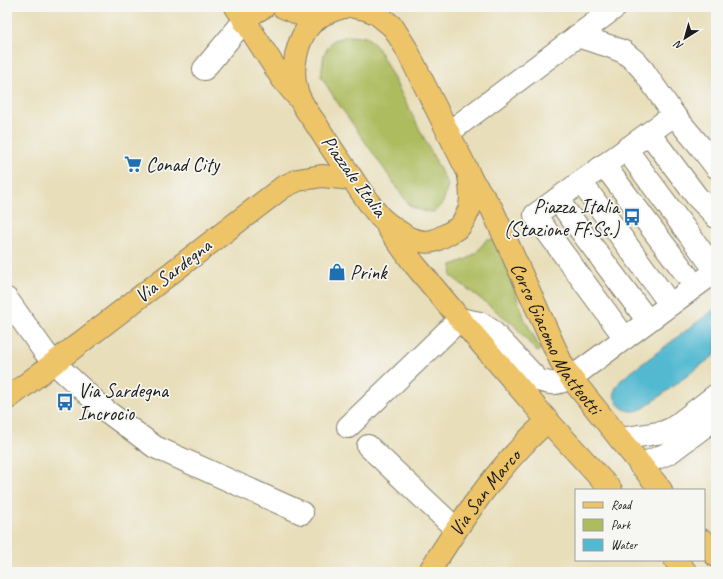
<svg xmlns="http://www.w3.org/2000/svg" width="723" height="579" font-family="Caveat,sans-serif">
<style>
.green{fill:#adbc5e;stroke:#646c3d}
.water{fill:#53b9d1;stroke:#386a76}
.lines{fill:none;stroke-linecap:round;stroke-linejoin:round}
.minor-casing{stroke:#827d6b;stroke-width:24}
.major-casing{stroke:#827d6b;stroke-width:24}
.minor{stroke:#fff;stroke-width:22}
.major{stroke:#eec469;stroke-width:22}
.labels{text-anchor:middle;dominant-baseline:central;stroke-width:3.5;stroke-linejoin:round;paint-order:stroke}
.poi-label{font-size:20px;fill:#1c1c1c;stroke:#f6f6f2;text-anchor:start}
.street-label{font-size:20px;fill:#1c1c1c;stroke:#f6f6f2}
</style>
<rect width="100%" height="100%" fill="#f6f6f2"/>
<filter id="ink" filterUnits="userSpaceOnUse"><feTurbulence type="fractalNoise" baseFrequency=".025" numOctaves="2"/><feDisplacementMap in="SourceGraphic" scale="8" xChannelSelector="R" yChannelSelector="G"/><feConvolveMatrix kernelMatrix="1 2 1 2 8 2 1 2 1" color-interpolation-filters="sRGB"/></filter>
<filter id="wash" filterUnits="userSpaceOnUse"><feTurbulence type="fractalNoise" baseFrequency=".012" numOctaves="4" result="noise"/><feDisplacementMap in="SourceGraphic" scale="16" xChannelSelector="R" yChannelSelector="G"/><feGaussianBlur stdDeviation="0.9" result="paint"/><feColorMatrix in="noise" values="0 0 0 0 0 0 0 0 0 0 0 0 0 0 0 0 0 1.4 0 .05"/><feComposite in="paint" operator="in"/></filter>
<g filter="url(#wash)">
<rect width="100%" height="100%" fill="#e8deba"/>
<g class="green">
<polygon points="347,36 367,37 378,48 448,185 443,203 434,212 422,211 410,206 333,96 321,76 324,54 333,40"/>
<polygon points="487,239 497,241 525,320 541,350 537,352 513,324 451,276 452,265 467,259 476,253"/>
</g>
<path class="water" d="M716 308V354L644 408C641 409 637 411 634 411 623 412 612 402 615 390 616 386 619 383 622 379Z"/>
</g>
<g filter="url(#ink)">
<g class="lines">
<g class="minor-casing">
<g id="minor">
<polyline points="577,36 609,46 624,52 635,61 643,70 674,115 700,146 716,167"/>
<polyline points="204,69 244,21"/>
<polyline points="448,133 616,7"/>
<polyline points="649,133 697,197 712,212 716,217"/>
<polyline points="626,149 716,271"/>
<polyline points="604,165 695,286"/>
<polyline points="581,182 670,304"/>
<polyline points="557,199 648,321"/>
<polyline points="7,299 44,351 54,363 105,410 155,447 302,513"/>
<polyline points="625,338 535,215 674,115"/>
<path d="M348 427 460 319 480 323 491 330 538 380C554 385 556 384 571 378L716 271"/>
<polyline points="620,439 664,432 673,428 716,395"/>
<polyline points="368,446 456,529"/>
<polyline points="640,465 669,453 716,418"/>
</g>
</g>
<g class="major-casing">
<g id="major">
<polyline points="236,7 283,80 296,95"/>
<polyline points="283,7 302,15 317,19"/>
<path d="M344 7C331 10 319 15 310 25 297 40 291 68 296 88 299 102 310 115 318 127 328 144 339 159 350 175 359 189 369 204 380 217 387 224 398 231 407 237 414 240 425 243 433 241 439 239 456 230 460 226 463 222 467 215 469 210 473 198 470 187 469 174L406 48 393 27 376 13 365 9 354 7"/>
<polyline points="244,21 255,12 264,7"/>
<path id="s1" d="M469 176 492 209 562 364 571 378 661 490"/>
<polyline points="388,228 414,264 460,319 548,421 611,490"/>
<polyline points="7,399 283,187 298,180 322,176 352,179"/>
<polyline points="704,541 716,556"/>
<polyline points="675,560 686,572"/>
<path id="s2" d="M429 572C457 527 487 482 524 444 531 436 540 428 548 421"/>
</g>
</g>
<use href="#minor" class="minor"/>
<use href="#major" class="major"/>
</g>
</g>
<defs>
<g id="supermarket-bare" transform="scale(1.38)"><path d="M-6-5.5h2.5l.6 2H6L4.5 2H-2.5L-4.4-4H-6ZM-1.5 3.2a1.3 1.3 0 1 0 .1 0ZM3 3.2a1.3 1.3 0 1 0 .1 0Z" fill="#1f6fb2" stroke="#f6f6f2" stroke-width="2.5" paint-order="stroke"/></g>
<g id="bus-bare" transform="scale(1.38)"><path d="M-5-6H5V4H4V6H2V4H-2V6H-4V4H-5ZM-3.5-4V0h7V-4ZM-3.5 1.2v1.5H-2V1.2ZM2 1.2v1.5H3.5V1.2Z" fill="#1f6fb2" stroke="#f6f6f2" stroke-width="2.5" paint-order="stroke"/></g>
<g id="shop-bare" transform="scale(1.38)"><path d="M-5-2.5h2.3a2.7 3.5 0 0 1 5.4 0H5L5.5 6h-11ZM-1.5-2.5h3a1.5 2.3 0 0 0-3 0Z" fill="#1f6fb2" stroke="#f6f6f2" stroke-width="2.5" paint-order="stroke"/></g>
</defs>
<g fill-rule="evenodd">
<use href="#supermarket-bare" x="133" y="164"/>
<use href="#bus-bare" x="632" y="217"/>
<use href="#shop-bare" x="337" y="272"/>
<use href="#bus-bare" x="65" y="402"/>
</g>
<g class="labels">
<g class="poi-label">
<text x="146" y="164">Conad City</text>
<text x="619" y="206" text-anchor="end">Piazza Italia<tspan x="619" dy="23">(Stazione Ff.Ss.)</tspan></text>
<text x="350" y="272">Prink</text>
<text x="78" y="390">Via Sardegna<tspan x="78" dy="23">Incrocio</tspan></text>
</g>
<g class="street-label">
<text transform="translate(354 176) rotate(54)">Piazzale Italia</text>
<text transform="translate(173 271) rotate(-38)">Via Sardegna</text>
<text stroke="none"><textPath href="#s1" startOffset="185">Corso Giacomo Matteotti</textPath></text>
<text stroke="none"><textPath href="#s2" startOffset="97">Via San Marco</textPath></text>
</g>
</g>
<rect width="723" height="579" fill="none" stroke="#f6f6f2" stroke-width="24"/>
<rect x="575" y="489" width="130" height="72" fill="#f6f6f2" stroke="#9f9f9c"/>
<rect x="583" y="502" width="20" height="6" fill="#eec469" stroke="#9f9f9c"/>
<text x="611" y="509" font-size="12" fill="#1c1c1c">Road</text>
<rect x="583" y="519" width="20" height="12" fill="#adbc5e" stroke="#9f9f9c"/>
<text x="611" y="529" font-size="12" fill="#1c1c1c">Park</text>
<rect x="583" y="539" width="20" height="12" fill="#53b9d1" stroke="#9f9f9c"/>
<text x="611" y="549" font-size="12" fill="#1c1c1c">Water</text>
<g transform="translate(685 38) rotate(217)" stroke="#f6f6f2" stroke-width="3" paint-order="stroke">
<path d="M0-3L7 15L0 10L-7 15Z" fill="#1c1c1c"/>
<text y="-6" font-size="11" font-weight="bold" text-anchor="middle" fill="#1c1c1c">N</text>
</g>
</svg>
